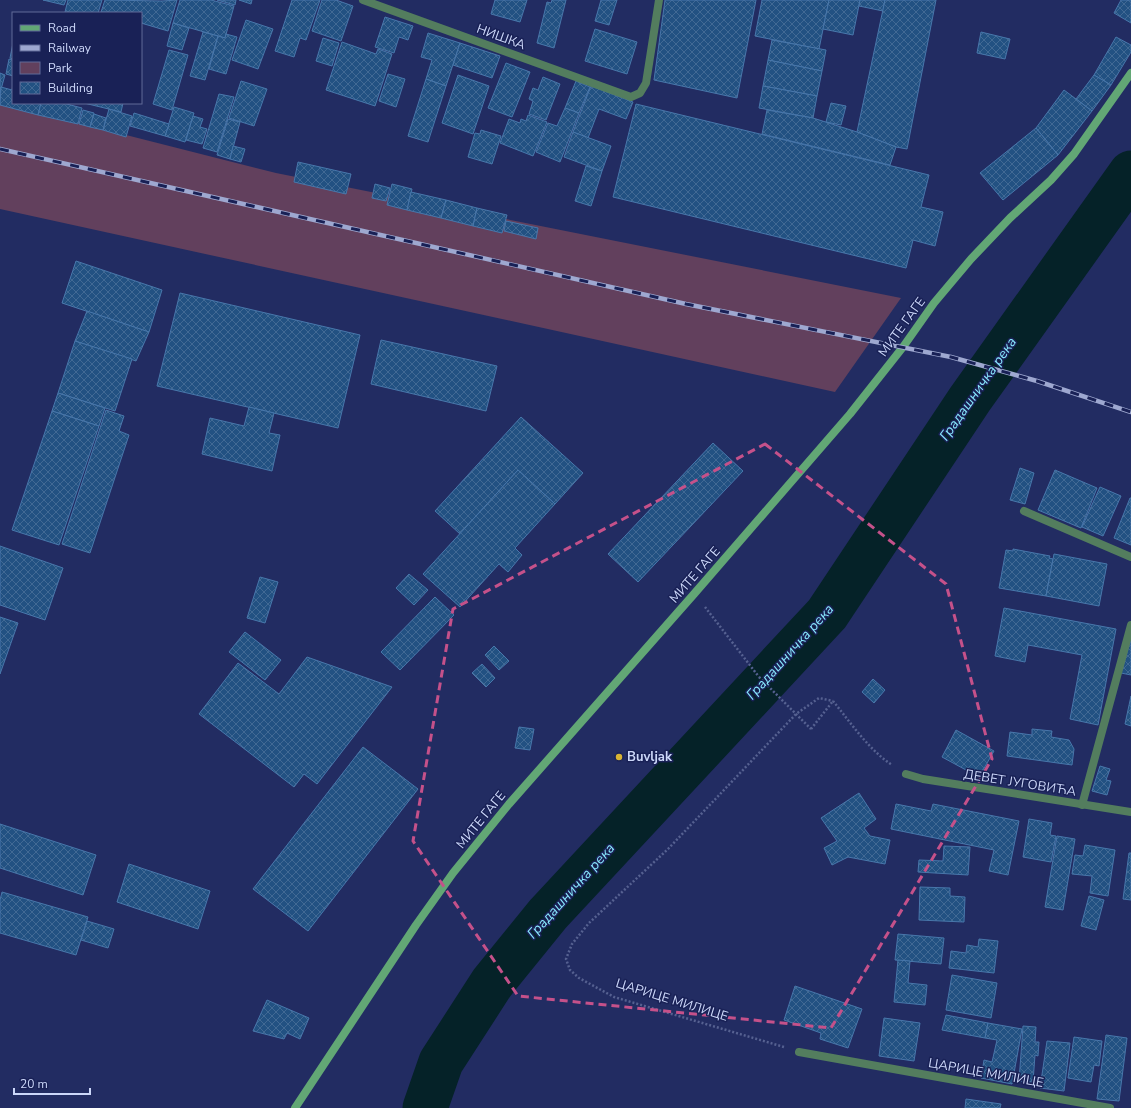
<svg xmlns="http://www.w3.org/2000/svg" width="1131" height="1108" font-family="'Nunito Sans',sans-serif">
<style>
.green{fill:#62405d}
.lines{fill:none;stroke-linecap:round;stroke-linejoin:round}
.river{stroke:#052228;stroke-width:45}
.building{fill:url(#building-cross-hatch);stroke:#4877ab}
.path{stroke:#566191;stroke-width:2.5;stroke-dasharray:2 2;stroke-linecap:butt}
.street{stroke:#537d5e;stroke-width:8}
.secondary{stroke:#62a775;stroke-width:8}
.rail-casing{stroke:#9ea8d0;stroke-width:4.5}
.rail{stroke:#192156;stroke-width:3;stroke-dasharray:9;stroke-linecap:butt}
.path-bridge{stroke:#566191;stroke-width:2.5;stroke-dasharray:2 2;stroke-linecap:butt}
.marked{fill:none;stroke:#c5518a;stroke-width:3;stroke-dasharray:8 5;stroke-linejoin:round}
.poi-dot{fill:#d8b434;stroke:#192156;stroke-width:1.5}
.labels{text-anchor:middle;dominant-baseline:central;stroke-width:3;stroke-linejoin:round;paint-order:stroke}
.street-label{font-size:13px;fill:#ccd7f9;stroke:#192156}
.poi-label{font-size:13px;font-weight:bold;fill:#ccd7f9;stroke:#192156;text-anchor:start}
.water-label{font-size:14px;font-style:italic;fill:#88e9fd;stroke:#192156}
</style>
<defs>
<pattern id="building-cross-hatch" width="8" height="8" patternUnits="userSpaceOnUse"><rect width="8" height="8" fill="#225182"/><path d="M0 0l8 8M0 8l8-8" fill="none" stroke="#416994"/></pattern>
</defs>
<rect width="100%" height="100%" fill="#222c62"/>
<polygon class="green" points="0,103 276,173 901,298 835,392 0,209"/>
<g class="lines">
<polyline class="river" points="425,1108 441,1062 492,983 548,914 827,614 970,399 1131,173"/>
</g>
<g class="building">
<polygon points="43,0 66,0 64,5"/>
<polygon points="68,0 102,0 98,13 65,12"/>
<polygon points="105,0 162,1 177,0 168,31 141,23 141,13 101,12"/>
<polygon points="180,0 211,0 234,6 225,38 173,23"/>
<polygon points="217,0 236,0 235,5"/>
<polygon points="239,0 252,0 251,4"/>
<polygon points="292,0 320,0 306,40 300,38 294,57 275,51"/>
<polygon points="322,0 336,0 353,6 341,41 312,31"/>
<polygon points="495,0 527,0 520,22 491,14"/>
<polygon points="552,0 566,0 554,48 537,43 547,2 551,3"/>
<polygon points="601,0 617,0 609,25 595,21"/>
<polygon points="665,0 756,0 737,98 654,80"/>
<polygon points="762,0 829,0 819,49 755,36"/>
<polygon points="829,0 860,0 853,35 823,29"/>
<polygon points="860,0 885,0 883,11 859,6"/>
<polygon points="885,0 936,0 907,149 896,147 857,132"/>
<polygon points="1121,0 1131,0 1131,23 1114,13"/>
<polygon points="385,17 413,26 408,40 399,37 394,53 375,47"/>
<polygon points="246,20 273,29 258,69 232,60"/>
<polygon points="173,23 189,28 182,50 167,46"/>
<polygon points="595,29 637,42 627,74 585,61"/>
<polygon points="203,32 218,36 205,80 190,76"/>
<polygon points="981,32 1010,39 1005,59 977,53"/>
<polygon points="428,33 460,43 446,86 426,79 432,60 421,57"/>
<polygon points="226,34 237,37 226,74 209,69 218,36 225,38"/>
<polygon points="1116,37 1131,45 1131,52 1111,85 1094,75"/>
<polygon points="323,38 339,43 332,66 316,61"/>
<polygon points="772,40 826,50 822,71 768,60"/>
<polygon points="342,42 376,54 378,49 392,54 375,106 326,90"/>
<polygon points="13,43 13,59 10,58"/>
<polygon points="460,43 500,56 492,78 453,65"/>
<polygon points="169,50 188,55 172,110 153,104"/>
<polygon points="9,59 13,60 13,76 6,74"/>
<polygon points="768,60 822,71 817,96 763,86"/>
<polygon points="506,63 530,72 512,117 488,108"/>
<polygon points="0,73 5,75 0,93"/>
<polygon points="388,74 405,79 396,107 379,101"/>
<polygon points="458,75 489,86 473,134 442,123"/>
<polygon points="1094,75 1111,85 1092,111 1076,99"/>
<polygon points="543,77 560,84 546,120 529,114 533,101 529,99 533,88 538,90"/>
<polygon points="426,79 446,86 428,142 408,136"/>
<polygon points="241,81 267,89 254,126 229,118"/>
<polygon points="576,81 590,87 579,113 565,108"/>
<polygon points="13,84 13,103 41,103 38,115 0,105 1,87 12,90"/>
<polygon points="591,86 633,102 626,119 599,109 588,138 573,132"/>
<polygon points="763,86 817,96 813,118 759,108"/>
<polygon points="1064,90 1092,111 1058,155 1036,128"/>
<polygon points="219,94 234,97 217,152 203,148"/>
<polygon points="41,103 63,103 82,108 78,124 38,115"/>
<polygon points="84,103 123,103 121,112"/>
<polygon points="831,103 846,106 841,125 826,122"/>
<polygon points="636,104 929,175 921,207 943,212 935,246 913,240 906,268 613,197"/>
<polygon points="174,107 194,113 185,142 165,136"/>
<polygon points="565,108 579,113 560,162 536,152 548,123 557,126"/>
<polygon points="109,109 132,116 126,137 103,130"/>
<polygon points="83,110 94,113 90,127 79,124"/>
<polygon points="767,110 813,118 857,132 896,147 890,165 762,134"/>
<polygon points="134,113 169,124 165,136 130,126"/>
<polygon points="94,114 106,118 103,130 90,127"/>
<polygon points="528,115 547,122 533,156 500,143 509,119 520,123 521,119 526,121"/>
<polygon points="193,116 203,119 200,127 207,129 202,144 186,140"/>
<polygon points="228,119 240,122 230,159 217,155"/>
<polygon points="1036,128 1058,155 1003,200 980,173"/>
<polygon points="481,130 501,136 492,164 468,157 475,133 480,134"/>
<polygon points="573,132 611,146 602,171 564,157"/>
<polygon points="233,146 245,149 241,162 230,159"/>
<polygon points="298,162 351,174 346,194 294,182"/>
<polygon points="586,166 602,171 591,206 575,201"/>
<polygon points="375,184 390,188 386,201 372,198"/>
<polygon points="392,184 412,189 407,210 387,205"/>
<polygon points="411,192 446,200 441,218 407,210"/>
<polygon points="446,200 477,208 473,226 441,218"/>
<polygon points="477,208 507,215 502,233 473,226"/>
<polygon points="506,221 538,228 536,239 504,231"/>
<polygon points="76,261 162,290 149,332 62,303"/>
<polygon points="180,293 360,335 338,428 157,386"/>
<polygon points="87,311 149,332 136,361 75,341"/>
<polygon points="381,340 497,366 486,411 371,384"/>
<polygon points="75,341 132,359 115,411 58,393"/>
<polygon points="58,393 105,408 99,426 52,411"/>
<polygon points="249,407 274,413 269,433 280,435 272,471 202,454 210,418 244,426"/>
<polygon points="106,410 124,416 119,431 129,435 90,553 62,544"/>
<polygon points="52,411 99,426 59,545 12,530"/>
<polygon points="521,417 583,473 555,504 518,470 460,534 435,511"/>
<polygon points="713,443 743,471 638,582 608,554"/>
<polygon points="1020,468 1034,473 1025,504 1010,500"/>
<polygon points="518,470 555,504 515,548 522,555 508,572 499,564 460,607 423,574"/>
<polygon points="1055,470 1097,488 1081,528 1038,510"/>
<polygon points="1100,487 1121,496 1103,536 1082,527"/>
<polygon points="1130,498 1131,498 1131,545 1114,538"/>
<polygon points="0,546 63,568 45,620 0,605"/>
<polygon points="1013,549 1050,556 1049,558 1053,559 1046,596 999,588 1006,550 1013,551"/>
<polygon points="1054,554 1107,564 1099,606 1046,596"/>
<polygon points="409,574 428,590 414,605 396,588"/>
<polygon points="260,577 278,582 265,623 247,618"/>
<polygon points="435,597 454,615 400,670 381,652"/>
<polygon points="1004,608 1116,629 1098,725 1070,719 1082,655 1028,645 1025,662 995,656"/>
<polygon points="0,617 18,623 0,674"/>
<polygon points="245,632 281,660 265,680 229,652"/>
<polygon points="1131,639 1131,675 1121,673"/>
<polygon points="494,646 509,661 499,670 485,655"/>
<polygon points="307,657 392,687 317,784 304,774 294,787 199,714 238,663 279,694"/>
<polygon points="482,664 495,678 486,687 472,673"/>
<polygon points="873,679 885,690 874,703 862,692"/>
<polygon points="1131,696 1131,726 1125,724"/>
<polygon points="519,727 534,729 530,750 515,748"/>
<polygon points="1032,729 1052,731 1051,737 1069,740 1074,749 1072,765 1007,756 1010,732 1032,735"/>
<polygon points="956,730 994,751 979,777 942,757"/>
<polygon points="363,747 418,789 308,931 253,889"/>
<polygon points="1100,766 1110,769 1106,780 1111,781 1107,795 1092,791"/>
<polygon points="859,793 876,819 864,828 870,836 890,840 885,864 848,857 832,865 824,848 837,841 821,818"/>
<polygon points="896,804 931,811 933,804 1019,821 1008,875 989,871 994,850 891,829"/>
<polygon points="1029,819 1052,823 1050,835 1056,836 1051,862 1023,857"/>
<polygon points="0,824 96,855 83,895 0,868"/>
<polygon points="1057,836 1075,839 1063,910 1045,907"/>
<polygon points="1085,845 1115,850 1108,896 1090,893 1092,876 1072,874 1075,855 1083,856"/>
<polygon points="944,846 970,847 968,875 918,872 919,860 943,861"/>
<polygon points="1129,853 1131,853 1131,900 1123,899"/>
<polygon points="129,864 210,891 198,929 117,902"/>
<polygon points="920,887 950,888 950,896 965,897 964,922 919,920"/>
<polygon points="2,892 88,917 76,955 0,933 0,900"/>
<polygon points="1089,896 1104,900 1096,930 1081,926"/>
<polygon points="87,921 114,929 108,948 81,940"/>
<polygon points="898,934 944,938 941,964 895,960"/>
<polygon points="979,939 998,941 994,973 949,968 951,951 966,953 967,945 978,947"/>
<polygon points="898,960 910,961 908,983 927,985 925,1005 894,1002"/>
<polygon points="952,975 997,983 991,1018 946,1010"/>
<polygon points="795,986 862,1009 848,1048 820,1039 821,1033 784,1020"/>
<polygon points="267,1000 309,1018 300,1039 287,1033 284,1039 253,1031"/>
<polygon points="946,1015 988,1023 985,1038 942,1030"/>
<polygon points="884,1018 920,1023 914,1061 879,1056"/>
<polygon points="988,1023 1022,1029 1012,1084 981,1078 984,1060 992,1062 997,1040 985,1038"/>
<polygon points="1023,1026 1036,1027 1035,1042 1039,1042 1038,1056 1035,1055 1033,1082 1019,1081"/>
<polygon points="1106,1035 1127,1038 1119,1101 1097,1099"/>
<polygon points="1074,1037 1102,1041 1099,1066 1094,1065 1091,1082 1068,1078"/>
<polygon points="1047,1041 1070,1043 1064,1091 1040,1088"/>
<polygon points="966,1099 1001,1104 1000,1108 965,1108"/>
</g>
<g class="lines">
<g class="path">
<polyline points="705,607 759,677"/>
<path d="M833 701C851 723 868 749 892 765"/>
<polyline points="811,729 833,701"/>
<polyline points="784,1047 614,997 579,978 570,970 566,959 572,944 589,923 668,849 796,714 819,698 833,701"/>
</g>
<g class="street">
<polyline points="363,0 631,97 640,93 646,83 659,0"/>
<polyline points="1024,511 1131,557"/>
<polyline points="906,774 923,779 1131,812"/>
<polyline points="1082,805 1131,625"/>
<polyline points="799,1052 1110,1108"/>
</g>
<polyline class="secondary" points="295,1108 416,925 453,873 509,804 694,594 850,414 903,347 934,303 971,259 1010,218 1051,180 1074,154 1131,73"/>
<g class="rail-casing">
<polyline id="rail" points="0,149 686,304 951,357 1037,381 1131,412"/>
</g>
<use href="#rail" class="rail"/>
<polyline class="path-bridge" points="759,677 811,729"/>
</g>
<path class="marked" d="M765 444 946 584 992 759 831 1028 518 996 413 841 453 609Z"/>
<circle class="poi-dot" cx="619" cy="757" r="4"/>
<g class="labels">
<g class="street-label">
<text transform="translate(501 37) rotate(20)">НИШКА</text>
<text transform="translate(902 327) rotate(-54)">МИТЕ ГАГЕ</text>
<text transform="translate(695 575) rotate(-49)">МИТЕ ГАГЕ</text>
<text transform="translate(1020 783) rotate(9)">ДЕВЕТ ЈУГОВИЋА</text>
<text transform="translate(481 820) rotate(-51)">МИТЕ ГАГЕ</text>
<text transform="translate(672 1000) rotate(17)">ЦАРИЦЕ МИЛИЦЕ</text>
<text transform="translate(986 1073) rotate(10)">ЦАРИЦЕ МИЛИЦЕ</text>
</g>
<g class="poi-label">
<text x="627" y="757">Buvljak</text>
</g>
<g class="water-label">
<text transform="translate(978 389) rotate(-55)">Градашничка река</text>
<text transform="translate(790 652) rotate(-48)">Градашничка река</text>
<text transform="translate(571 891) rotate(-48)">Градашничка река</text>
</g>
</g>
<rect x="12" y="12" width="130" height="92" fill="#192156" stroke="#616a97"/>
<rect x="20" y="25" width="20" height="6" fill="#62a775" stroke="#616a97"/>
<text x="48" y="32" font-size="12" fill="#ccd7f9">Road</text>
<rect x="20" y="45" width="20" height="6" fill="#9ea8d0" stroke="#616a97"/>
<text x="48" y="52" font-size="12" fill="#ccd7f9">Railway</text>
<rect x="20" y="62" width="20" height="12" fill="#62405d" stroke="#616a97"/>
<text x="48" y="72" font-size="12" fill="#ccd7f9">Park</text>
<rect x="20" y="82" width="20" height="12" fill="url(#building-cross-hatch)" stroke="#616a97"/>
<text x="48" y="92" font-size="12" fill="#ccd7f9">Building</text>
<path d="M14 1088v6h76v-6" fill="none" stroke="#ccd7f9" stroke-width="2"/>
<text x="20" y="1088" font-size="12" fill="#ccd7f9" stroke="#192156" stroke-width="3" paint-order="stroke">20 m</text>
</svg>
